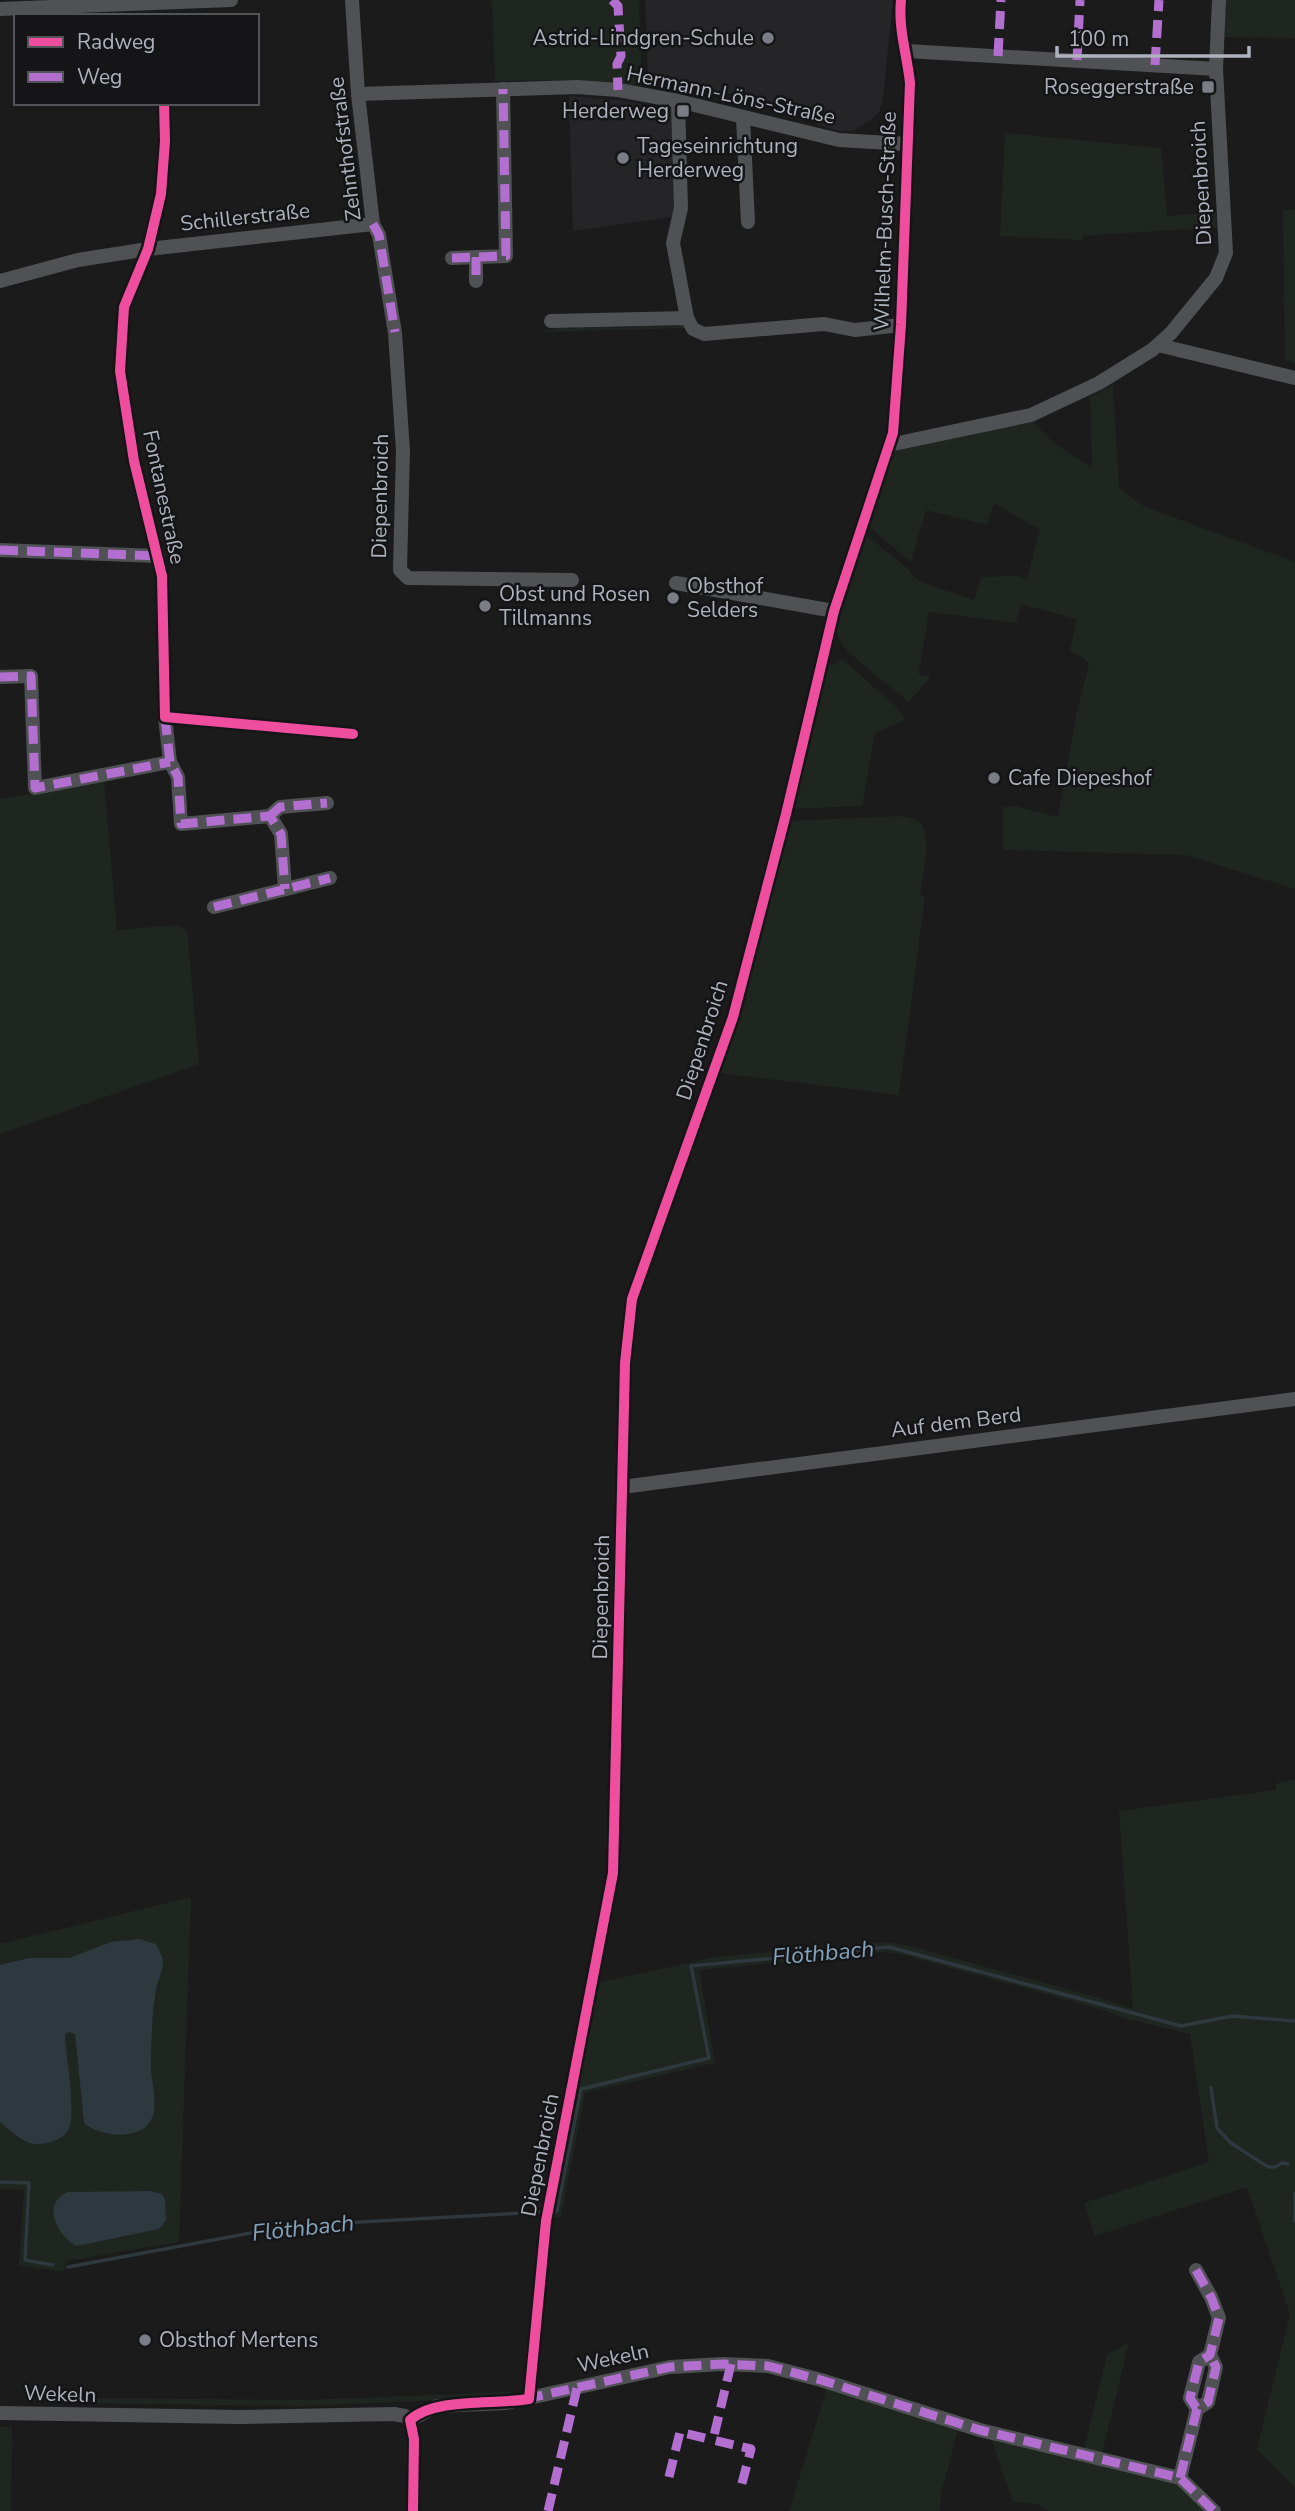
<svg xmlns="http://www.w3.org/2000/svg" width="1295" height="2511" font-family="'Nunito Sans',sans-serif">
<style>
.built{fill:#252528}
.green{fill:#1f2620}
.water{fill:#2d383f}
.lines{fill:none;stroke-linecap:round;stroke-linejoin:round}
.stream{stroke:#2d383f;stroke-width:3.5}
.minor{stroke:#4f5155;stroke-width:14}
.quiet{stroke:#b36fd0;stroke-width:9;stroke-dasharray:18 9;stroke-linecap:butt}
.cycleway-casing{stroke:#151518;stroke-width:15}
.cycleway{stroke:#ef4d9e;stroke-width:10}
.poi-dot{fill:#7a7d85;stroke:#151518;stroke-width:2.5}
.labels{text-anchor:middle;dominant-baseline:central;stroke-width:5;stroke-linejoin:round;paint-order:stroke}
.poi-label{font-size:21px;fill:#adb2bd;stroke:#151518;text-anchor:start}
.street-label{font-size:21px;fill:#adb2bd;stroke:#151518}
.water-label{font-size:23px;font-style:italic;fill:#83a2b8;stroke:#151518}
</style>
<rect width="100%" height="100%" fill="#1b1b1c"/>
<g class="built">
<polygon points="645,0 893,0 883,98 879,112 871,120 853,131 840,131 817,125 819,114 648,76"/>
<polygon points="569,96 619,100 674,111 678,205 671,217 573,231"/>
</g>
<g class="green">
<polygon points="492,0 639,0 642,86 569,80 495,81"/>
<polygon points="1226,0 1295,0 1295,38 1224,37"/>
<polygon points="1005,133 1161,148 1167,216 1216,212 1217,227 1083,236 1083,240 1000,236"/>
<polygon points="1283,210 1295,210 1295,363 1285,360"/>
<polygon points="679,322 683,322 687,328 544,332 544,330 557,329 557,326 567,325 568,329 581,327 594,329 594,325 610,324 610,328 636,327 637,323 652,323 652,327 679,326"/>
<polygon points="1113,385 1119,488 1143,506 1295,562 1295,889 1186,855 1003,850 1003,807 1015,806 1058,817 1077,711 1089,665 1084,658 1070,651 1076,619 1021,604 1016,623 929,612 919,671 919,675 931,676 909,702 850,654 843,646 836,631 836,621 864,534 907,568 913,576 923,583 974,600 981,577 1017,576 1027,579 1040,530 994,503 987,525 926,510 911,562 867,525 894,451 1031,420 1054,443 1092,468 1090,397"/>
<polygon points="842,659 892,703 906,719 875,733 862,806 791,809 826,663 834,665"/>
<polygon points="104,781 117,930 175,925 187,930 199,1064 0,1134 0,799"/>
<path d="M903 816C910 818 919 820 923 827 931 841 922 880 920 896L925 897 899 1095 718 1073 789 821Z"/>
<polygon points="1295,1780 1295,2487 1257,2449 1290,2314 1247,2187 1095,2236 1084,2203 1209,2162 1190,2034 1124,2018 1104,2010 904,1955 886,1952 699,1970 715,2063 585,2093 561,2217 552,2217 597,1983 715,1957 886,1942 906,1945 1107,2000 1133,2009 1119,1811 1276,1790 1276,1783"/>
<path d="M191 1897 179 2242 67 2261 63 2272 19 2265 24 2190 0 2189V2122L22 2142 71 2115 65 2034 69 2031 75 2033 84 2123C97 2135 112 2134 129 2134L154 2104C149 2066 150 2026 157 1988 159 1978 162 1970 164 1961L111 1942 69 1958H29L0 1965V1944Z"/>
<polygon points="1129,2342 1102,2454 1084,2449 1107,2355"/>
<polygon points="827,2388 958,2430 941,2494 940,2511 789,2511"/>
<polygon points="510,2392 510,2397 304,2406 67,2403 68,2398 305,2400"/>
<polygon points="0,2427 12,2427 11,2511 0,2511"/>
<polygon points="990,2436 1179,2484 1209,2511 1048,2511 1037,2504 1013,2502"/>
</g>
<g class="water">
<path d="M139 1939 156 1944C159 1951 164 1958 163 1964 162 1972 159 1978 157 1985 152 2012 151 2040 151 2067 151 2083 159 2105 151 2120 141 2141 98 2137 84 2123L75 2034 69 2032 65 2035C66 2054 76 2113 69 2128 65 2137 55 2141 47 2143 26 2148 15 2135 0 2122V1965L29 1958H69L111 1942Z"/>
<path d="M151 2191 162 2194 165 2200 166 2220 159 2229 76 2246C58 2236 40 2203 68 2192Z"/>
</g>
<g class="lines">
<g class="stream">
<polyline points="1211,2088 1217,2128 1231,2143 1268,2167 1275,2167 1282,2163 1288,2164"/>
<polyline points="0,2182 29,2183 25,2260 53,2265"/>
<polyline points="1295,2194 1295,2221"/>
<polyline points="554,2211 557,2211 581,2089 709,2058 691,1966 889,1947 1181,2026 1232,2016 1295,2021"/>
<polyline points="68,2267 288,2226 541,2212"/>
</g>
<g class="minor">
<polyline points="352,0 358,94 373,224 379,235 395,333 403,451 400,570 408,578 572,580"/>
<polyline points="0,9 231,0"/>
<polyline points="907,51 1216,69"/>
<polyline points="358,94 577,87 618,90 678,101 839,140 907,144"/>
<polyline points="678,101 681,208 673,243 687,318"/>
<polyline points="164,103 165,141 161,194 148,249 124,307 120,371 134,461 162,576 165,717 353,734"/>
<polyline points="743,117 748,222"/>
<polyline points="476,257 476,281"/>
<polyline points="452,258 506,256 503,89"/>
<polyline points="0,281 78,260 148,249 373,224"/>
<polyline points="551,321 687,318 693,329 704,334 824,324 855,330 901,325"/>
<polyline points="1158,345 1295,378"/>
<polyline points="889,445 1031,415 1099,383 1152,350 1171,333 1216,278 1226,253 1216,69 1219,0"/>
<polyline points="0,550 158,556"/>
<polyline points="676,583 834,611"/>
<polyline points="0,677 31,676 35,788 170,762"/>
<polyline points="165,717 170,762 178,777 181,824 270,816 281,834 285,889"/>
<polyline points="270,816 280,807 327,803"/>
<polyline points="214,907 330,878"/>
<polyline points="622,1487 1295,1399"/>
<polyline points="1196,2270 1211,2297 1219,2318 1210,2355 1199,2362 1190,2398 1197,2409"/>
<path d="M529 2399 546 2221 613 1873 625 1363 632 1299 733 1017 786 814 834 611 893 433 901 325 910 83C907 54 898 29 901 0"/>
<polyline points="0,2413 238,2417 394,2414 405,2416 410,2420"/>
<polyline points="410,2420 437,2406 506,2403 670,2367 723,2364 768,2366 821,2380 980,2430 1180,2478 1214,2511"/>
<polyline points="410,2420 414,2439 413,2511"/>
<polyline points="1180,2478 1197,2409 1208,2402 1216,2367 1210,2355"/>
</g>
<g class="quiet">
<polyline points="612,0 618,6 621,56 617,64 618,90"/>
<polyline points="998,56 1001,0"/>
<polyline points="1077,60 1080,0"/>
<polyline points="1155,65 1159,0"/>
<polyline points="373,224 379,235 395,332"/>
<polyline points="476,257 476,281"/>
<polyline points="452,258 506,256 503,89"/>
<polyline points="0,550 158,556"/>
<polyline points="0,677 31,676 35,788 170,762"/>
<polyline points="165,717 170,762 178,777 181,824 270,816 281,834 285,889"/>
<polyline points="270,816 280,807 327,803"/>
<polyline points="214,907 330,878"/>
<polyline points="1196,2270 1211,2297 1219,2318 1210,2355 1199,2362 1190,2398 1197,2409"/>
<polyline points="731,2364 713,2440 751,2449 740,2491"/>
<polyline points="525,2399 670,2367 723,2364 768,2366 821,2380 980,2430 1180,2478 1214,2511"/>
<polyline points="669,2477 680,2432 713,2440"/>
<polyline points="1180,2478 1197,2409 1208,2402 1216,2367 1210,2355"/>
<polyline points="548,2511 577,2388"/>
</g>
<g class="cycleway-casing">
<g id="cycleway">
<polyline points="164,103 165,141 161,194 148,249 124,307 120,371 134,461 162,576 165,717 353,734"/>
<path d="M413 2511 414 2439 410 2420C436 2397 494 2405 529 2399L546 2221 613 1873 625 1363 632 1299 733 1017 786 814 834 611 893 433 901 325 910 83C907 54 898 29 901 0"/>
</g>
</g>
<use href="#cycleway" class="cycleway"/>
</g>
<g class="poi-dot">
<circle cx="768" cy="38" r="7"/>
<rect x="1201" y="80" width="14" height="14" rx="3.5"/>
<rect x="676" y="104" width="14" height="14" rx="3.5"/>
<circle cx="623" cy="158" r="7"/>
<circle cx="673" cy="598" r="7"/>
<circle cx="485" cy="606" r="7"/>
<circle cx="994" cy="778" r="7"/>
<circle cx="145" cy="2340" r="7"/>
</g>
<g class="labels">
<g class="poi-label">
<text x="754" y="38" text-anchor="end">Astrid-Lindgren-Schule</text>
<text x="1194" y="87" text-anchor="end">Roseggerstraße</text>
<text x="669" y="111" text-anchor="end">Herderweg</text>
<text x="637" y="146">Tageseinrichtung<tspan x="637" dy="24">Herderweg</tspan></text>
<text x="687" y="586">Obsthof<tspan x="687" dy="24">Selders</tspan></text>
<text x="499" y="594">Obst und Rosen<tspan x="499" dy="24">Tillmanns</tspan></text>
<text x="1008" y="778">Cafe Diepeshof</text>
<text x="159" y="2340">Obsthof Mertens</text>
</g>
<g class="street-label">
<text transform="translate(731 95) rotate(12)">Hermann-Löns-Straße</text>
<text transform="translate(345 149) rotate(-97)">Zehnthofstraße</text>
<text transform="translate(1201 183) rotate(-93)">Diepenbroich</text>
<text transform="translate(245 217) rotate(-6)">Schillerstraße</text>
<text transform="translate(885 221) rotate(-88)">Wilhelm-Busch-Straße</text>
<text transform="translate(380 496) rotate(-89)">Diepenbroich</text>
<text transform="translate(164 497) rotate(78)">Fontanestraße</text>
<text transform="translate(702 1040) rotate(-72)">Diepenbroich</text>
<text transform="translate(956 1422) rotate(-7)">Auf dem Berd</text>
<text transform="translate(601 1597) rotate(-89)">Diepenbroich</text>
<text transform="translate(540 2155) rotate(-79)">Diepenbroich</text>
<text transform="translate(613 2358) rotate(-12)">Wekeln</text>
<text transform="translate(60 2394) rotate(2)">Wekeln</text>
</g>
<g class="water-label">
<text transform="translate(823 1953) rotate(-5)">Flöthbach</text>
<text transform="translate(303 2228) rotate(-6)">Flöthbach</text>
</g>
</g>
<rect x="14" y="14" width="245" height="91" fill="#151518" stroke="#52545a" stroke-width="2"/>
<rect x="28" y="37" width="35" height="10" fill="#ef4d9e" stroke="#52545a" stroke-width="2"/>
<text x="77" y="49" font-size="21" fill="#adb2bd">Radweg</text>
<rect x="28" y="72" width="35" height="10" fill="#b36fd0" stroke="#52545a" stroke-width="2"/>
<text x="77" y="84" font-size="21" fill="#adb2bd">Weg</text>
<path d="M1057 46v10h192v-10" fill="none" stroke="#adb2bd" stroke-width="3.5"/>
<text x="1068" y="46" font-size="21" fill="#adb2bd" stroke="#151518" stroke-width="5" paint-order="stroke">100 m</text>
</svg>
